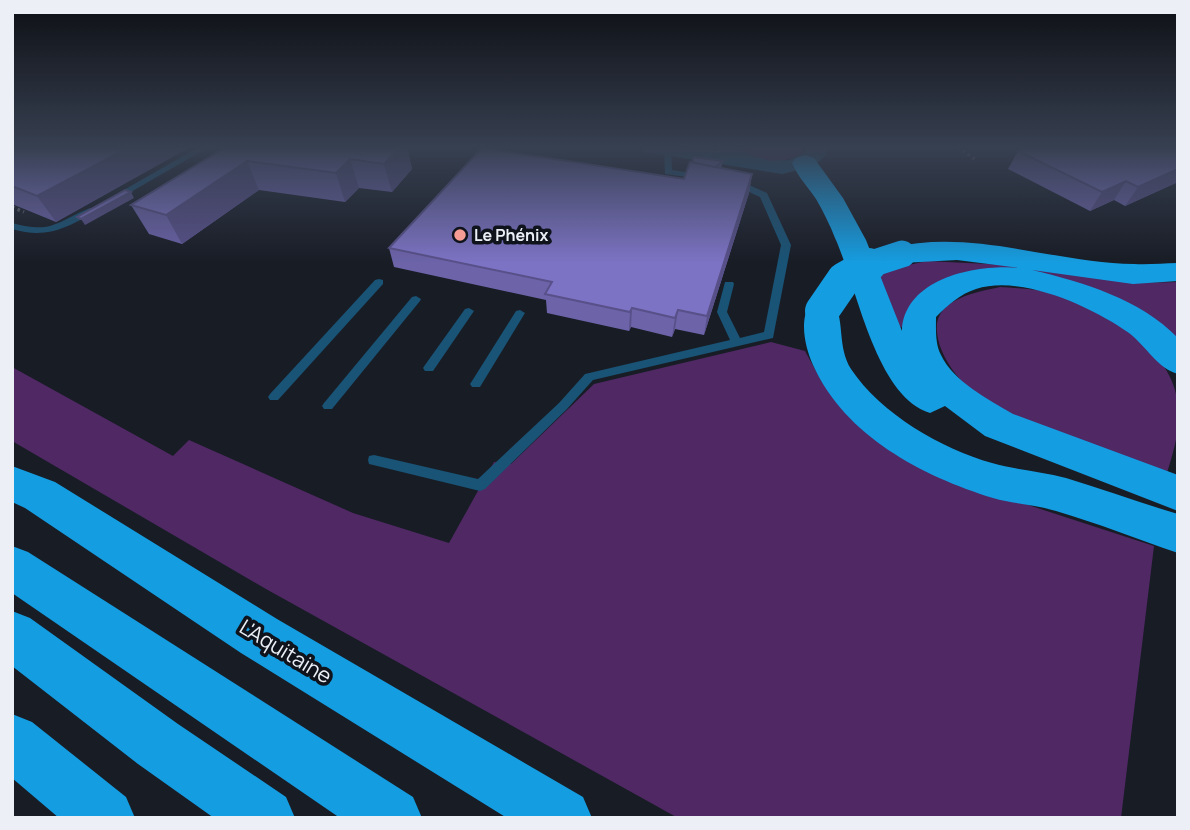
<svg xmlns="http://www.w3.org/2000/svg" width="1190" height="830" font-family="Manrope,sans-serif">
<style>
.green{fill:#4f2864}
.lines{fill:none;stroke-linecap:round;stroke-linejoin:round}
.path{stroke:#5e626a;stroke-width:3.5;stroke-dasharray:2.5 3.5;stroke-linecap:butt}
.service{fill:#195375;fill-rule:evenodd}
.tertiary{fill:#195375;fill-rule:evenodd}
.motorway{fill:#159de1;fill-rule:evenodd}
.motorway-bridge-far1{stroke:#159de1;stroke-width:27}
.motorway-bridge{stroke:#159de1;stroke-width:34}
.wall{fill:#6c63a9}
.shaded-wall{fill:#585089}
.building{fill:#7d73c4;stroke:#585089;stroke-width:2}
.poi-dot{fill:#f59c94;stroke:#0f131c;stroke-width:2.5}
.labels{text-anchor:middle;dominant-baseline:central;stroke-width:7;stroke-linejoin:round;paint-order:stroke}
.far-poi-label{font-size:16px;font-weight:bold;fill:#ecf0f6;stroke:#0f131c;text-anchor:start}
.near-street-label{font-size:21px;fill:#ecf0f6;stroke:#0f131c}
</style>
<rect width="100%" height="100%" fill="#181c25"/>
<g class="green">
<path d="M737 147H804L802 154C781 165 754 164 737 147Z"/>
<polygon points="927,261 1028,266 1134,283 1178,282 1178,347 1106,298 962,275 908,331 891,321 876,272"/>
<path d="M1000 287C1021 288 1043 290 1063 295 1108 307 1169 350 1177 398 1182 425 1174 451 1166 476 1129 462 1093 448 1056 433 1028 422 999 413 975 394 957 379 939 355 937 332 933 299 977 292 1000 287Z"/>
<polygon points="771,342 805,351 822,382 852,416 1013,500 1154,546 1121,818 678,818 266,589 12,441 12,367 173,456 189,440 353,513 449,543 494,462 511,464 594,384"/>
</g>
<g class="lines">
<g class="path">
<polyline points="958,147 977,161"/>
<polyline points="12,207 24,212"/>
</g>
<g class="service">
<polygon points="199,147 209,147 115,201 108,199"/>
<polygon points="664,147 671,148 672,170 702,175 702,179 665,174"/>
<polygon points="732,180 738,180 767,193 791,245 773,338 593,380 567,409 485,489 480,491 369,464 368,460 369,456 374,455 478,479 559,403 585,374 730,340 717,312 725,282 733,282 734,284 727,312 740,338 764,332 781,245 760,197 732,184"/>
<path d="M90 208 93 209V213C64 229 46 239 12 229V223C53 234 56 222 90 208Z"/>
<polygon points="379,279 383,280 383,284 278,400 270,400 268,397 270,394 375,280"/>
<polygon points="416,296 421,299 420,301 332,409 324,409 322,406 324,403 412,297"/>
<polygon points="469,308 474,311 433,371 425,371 423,368 425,365 465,309"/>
<polygon points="520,310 525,313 480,387 472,387 470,384 472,381 516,311"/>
</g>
<polygon class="tertiary" points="641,147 718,150 716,147 739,147 753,156 770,161 790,160 805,152 805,147 827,147 826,155 814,166 782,174 652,153 644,152"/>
<g class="motorway">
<path d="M805 155 814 158 843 198 866 240 902 331C904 278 977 264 1019 268L957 260 902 263 891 260 887 254 891 248C971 228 1054 263 1134 264 1149 265 1163 263 1178 263V281L1133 284 1032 270C1083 282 1140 299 1178 338V374C1158 369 1146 346 1129 333 1093 307 1021 274 976 289 960 294 948 305 936 317 936 329 935 344 941 355 953 381 989 400 1013 414L1178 475V511L985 436 945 406 930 413C875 396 857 286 835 238 830 225 823 211 816 199 808 187 798 177 792 163L796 158Z"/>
<path d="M822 300 834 303C845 321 837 346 851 369 881 414 942 449 992 463 1016 470 1041 471 1066 478 1103 489 1140 503 1178 514V553C1137 539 1097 523 1056 511 1036 505 1014 504 993 498 922 476 845 436 813 365 805 347 799 321 810 303Z"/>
<polygon points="12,466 55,482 277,619 583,797 592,818 507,818 241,653 25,508 12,502"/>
<polygon points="12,546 28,552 413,797 422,818 340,818 12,593"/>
<polygon points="12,611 30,618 178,724 286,797 295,818 214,818 138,764 12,666"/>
<polygon points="12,714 32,722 126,797 135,818 59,818 12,778"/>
</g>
<polyline class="motorway-bridge-far1" points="865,266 902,254"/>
<polyline class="motorway-bridge" points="822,311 844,279 869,265"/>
</g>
<g class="wall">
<polygon points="12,147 190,147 56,222 12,204"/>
<polygon points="226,147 407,147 412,169 392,192 359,188 345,202 259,190 182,244 149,234 131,205"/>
<polygon points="1178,147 1178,182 1125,206 1114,200 1090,211 1008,169 1018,151"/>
<polygon points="723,161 721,168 752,174 749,193 704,335 675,329 672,337 631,327 629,331 547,313 546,300 394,267 389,248 684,179"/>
</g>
<g class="shaded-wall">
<polygon points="130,147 190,147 56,222 37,196"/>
<polygon points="400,147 407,147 412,169 392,192 384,164"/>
<polygon points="350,159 359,188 345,202 336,173"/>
<polygon points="247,161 259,190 182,244 166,215"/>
<polygon points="1178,169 1178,182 1125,206 1138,187"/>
<polygon points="752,174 749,193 704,335 707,316"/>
<polygon points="1126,181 1114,200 1090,211 1102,192"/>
<polygon points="131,192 134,198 85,225 81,219"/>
<polygon points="632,308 631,327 629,331 630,312"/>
<polygon points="678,310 675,329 672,337 675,318"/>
</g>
<g class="building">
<polygon points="12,147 130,147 37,196 12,186"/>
<polygon points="226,147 400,147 384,164 350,159 336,173 247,161 166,215 131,205"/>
<polygon points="1029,147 1178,147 1178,169 1138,187 1126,181 1102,192 1018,151"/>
<polygon points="482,148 684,179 690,162 752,174 707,316 678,310 675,318 632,308 630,312 545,294 552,282 389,248"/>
<polygon points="694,157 723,161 715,167 692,162"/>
<polygon points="125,190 131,192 81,219 77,217"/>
</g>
<linearGradient id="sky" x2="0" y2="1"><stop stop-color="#0d0f14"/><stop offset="0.56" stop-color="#374051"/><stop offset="1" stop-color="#374051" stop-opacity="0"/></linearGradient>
<rect width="1190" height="263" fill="url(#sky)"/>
<circle class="poi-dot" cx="460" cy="235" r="7"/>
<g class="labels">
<g class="far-poi-label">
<text x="474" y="235">Le Phénix</text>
</g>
<g class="near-street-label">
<text transform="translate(286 651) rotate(31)">L'Aquitaine</text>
</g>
</g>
<rect width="1190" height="830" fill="none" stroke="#ecf0f6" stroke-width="28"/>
</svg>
